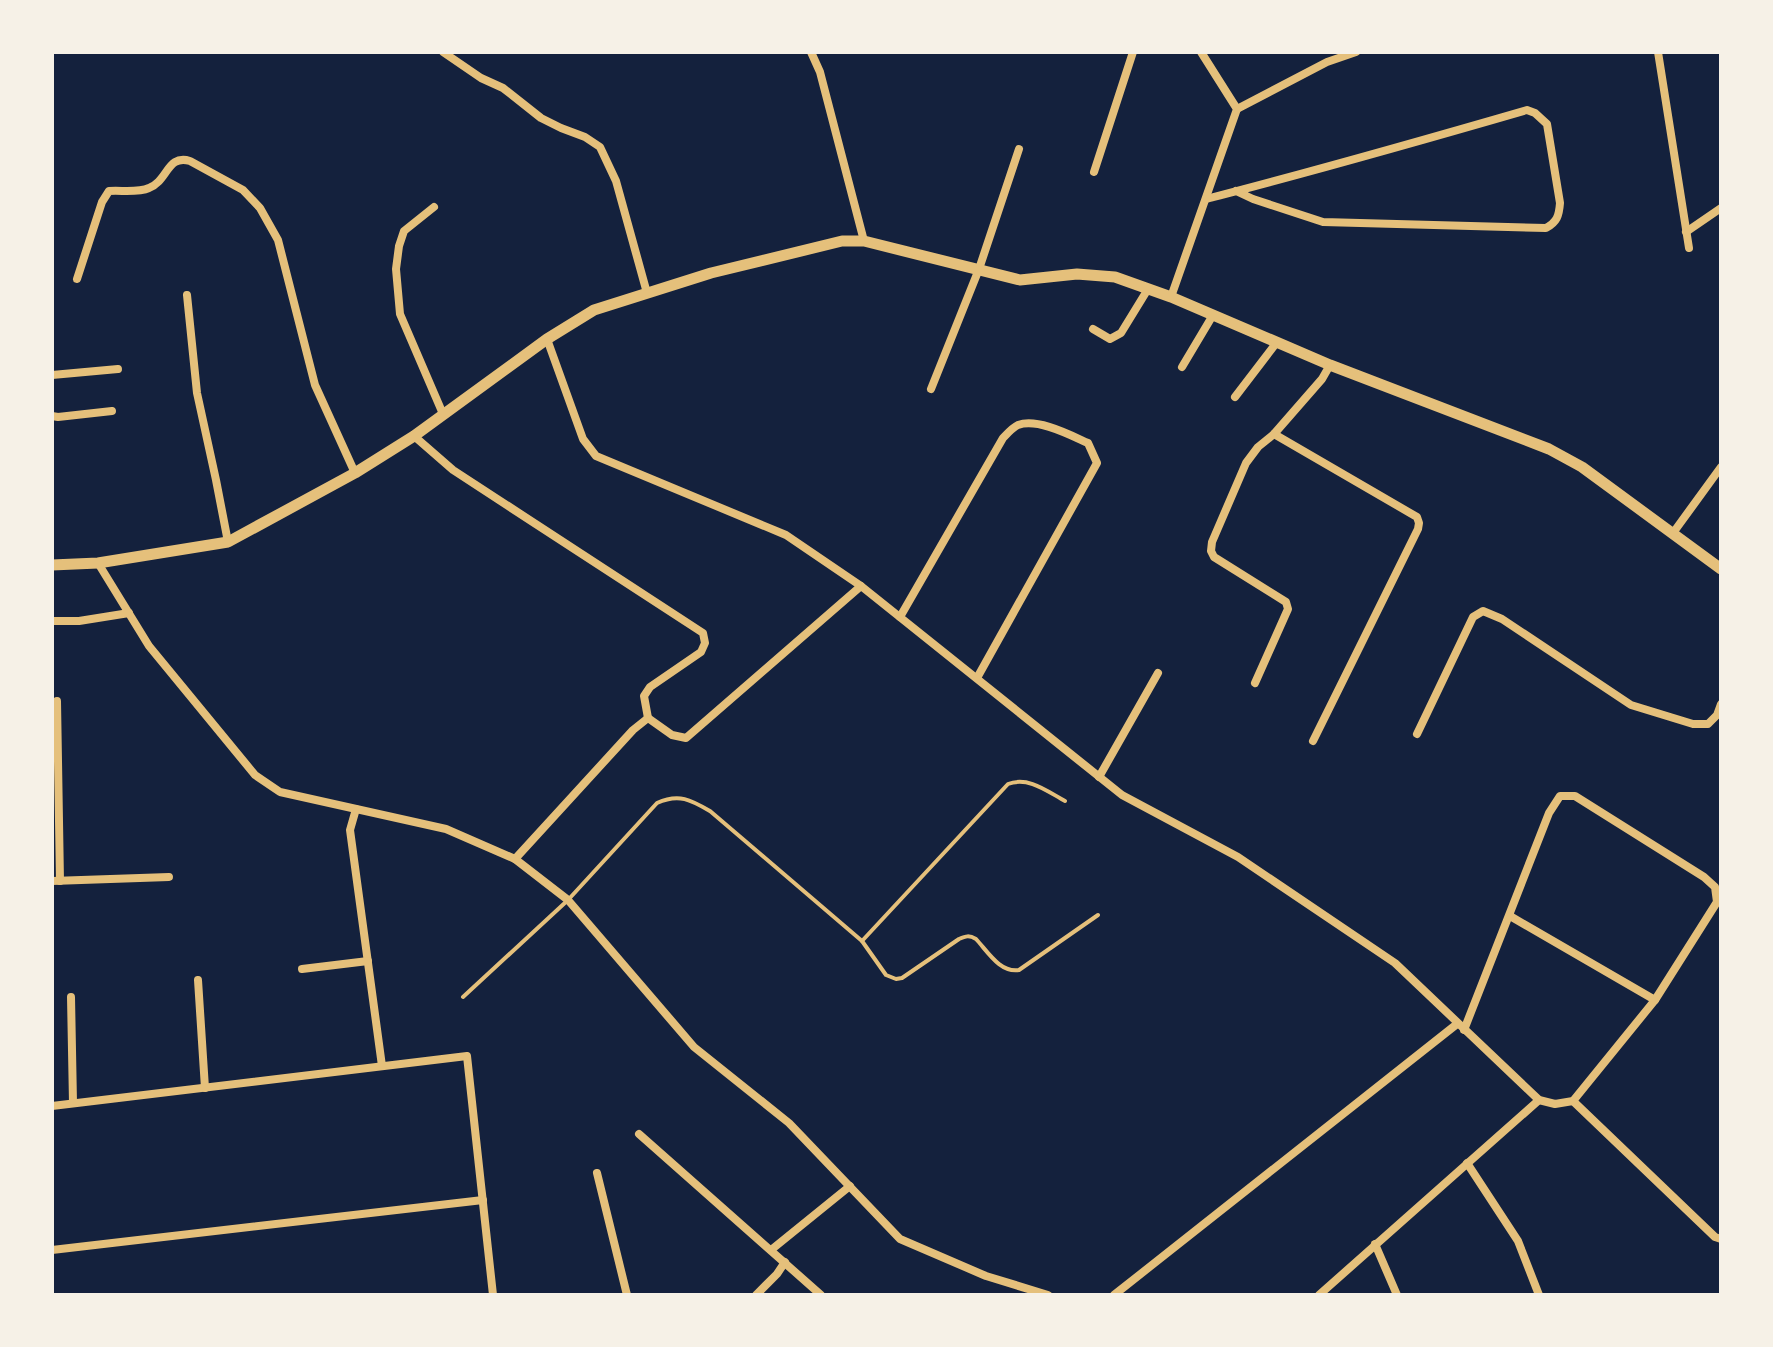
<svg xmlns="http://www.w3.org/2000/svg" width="1773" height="1347" font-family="Karla,sans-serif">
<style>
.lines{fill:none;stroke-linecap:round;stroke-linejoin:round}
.service{stroke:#e5c07b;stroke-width:4}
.minor{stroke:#e5c07b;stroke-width:8}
.tertiary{stroke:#e5c07b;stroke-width:11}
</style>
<rect width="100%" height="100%" fill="#14213d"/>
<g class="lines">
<g class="service">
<path d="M862 941 1008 784C1029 776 1048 792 1065 801"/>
<path d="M463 997 568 900 657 803C679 793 691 800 710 811L862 941 886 975 896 979 902 978 959 939C966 936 969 935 976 939 988 952 1000 973 1019 970L1098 915"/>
</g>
<g class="minor">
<polyline points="443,52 481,78 503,88 541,118 561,128 585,137 600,147 616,181 647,293"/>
<polyline points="811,52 820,72 864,241"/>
<polyline points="1658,52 1689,248"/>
<polyline points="1237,109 1327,62 1356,52"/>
<polyline points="1094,172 1133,52"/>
<path d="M1206 199C1314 171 1420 141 1527 110L1535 113 1547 124 1560 203C1559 216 1557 222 1546 228L1323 222 1253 199 1236 191"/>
<polyline points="434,207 404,231 399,246 396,269 400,314 443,414"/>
<polyline points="1686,232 1721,208"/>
<path d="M77 279 102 202 109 191C121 190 138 193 149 188 168 181 167 154 190 161L243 190 260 208 278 240 315 385 355 473"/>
<polyline points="187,295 197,393 216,480 228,542"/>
<polyline points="1171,297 1237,109 1201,52"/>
<polyline points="1093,329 1110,339 1121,333 1148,289"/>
<polyline points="547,339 583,439 596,456 786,535 861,586 1122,795 1238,857 1395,963 1539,1100 1555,1104 1573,1101 1655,1000"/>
<polyline points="1182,367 1213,315"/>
<polyline points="52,375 118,369"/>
<polyline points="931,389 979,269 1019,149"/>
<polyline points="1235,397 1277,342"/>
<polyline points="52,416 58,417 112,411"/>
<polyline points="1274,434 1417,517 1419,523 1418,529 1313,741"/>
<polyline points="414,436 453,470 703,633 705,643 701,652 650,687 644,696 648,718"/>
<polyline points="1673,533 1721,467"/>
<polyline points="98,563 149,646 255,775 280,792 446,829 515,859 568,900 694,1047 789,1123 900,1239 986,1276 1048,1295"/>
<path d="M900 617 1003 438C1008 433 1012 428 1018 425 1038 418 1070 435 1088 443L1097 463 977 678"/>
<polyline points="52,621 79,621 129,613"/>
<polyline points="1255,683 1288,609 1286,602 1214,557 1211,551 1212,542 1246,463 1258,447 1274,434 1322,379 1330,365"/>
<polyline points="57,701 60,881"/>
<polyline points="1417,734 1473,617 1483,611 1502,619 1631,705 1693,724 1708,724 1717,715 1721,704"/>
<polyline points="1099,777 1158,673"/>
<polyline points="356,809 350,830 382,1066"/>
<polyline points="515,859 633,730 648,718 672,735 686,738 861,586"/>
<polyline points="52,881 169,877"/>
<polyline points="302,969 368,961"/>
<polyline points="198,980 205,1088"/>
<polyline points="71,997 73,1103"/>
<polyline points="1464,1030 1549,813 1560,796 1575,796 1704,877 1715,887 1717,902 1655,1000 1510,916"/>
<polyline points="1573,1101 1715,1237 1721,1239"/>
<polyline points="52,1106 467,1056 493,1295"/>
<polyline points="639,1134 821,1295"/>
<polyline points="1467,1163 1518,1241 1539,1295"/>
<polyline points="597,1173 627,1295"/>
<polyline points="1375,1244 1397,1295"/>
<polyline points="52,1250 483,1200"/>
<polyline points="771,1250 850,1186"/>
<polyline points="756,1295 777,1274 785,1262"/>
<polyline points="1114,1295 1457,1024"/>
<polyline points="1319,1295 1539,1100"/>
</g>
<polyline class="tertiary" points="52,565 98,563 228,542 355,473 414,436 547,339 594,310 711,273 842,241 864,241 1020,280 1077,274 1115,277 1171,297 1330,365 1549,449 1582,467 1721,569"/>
</g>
<rect width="1773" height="1347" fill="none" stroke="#f6f1e7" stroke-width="108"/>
</svg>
